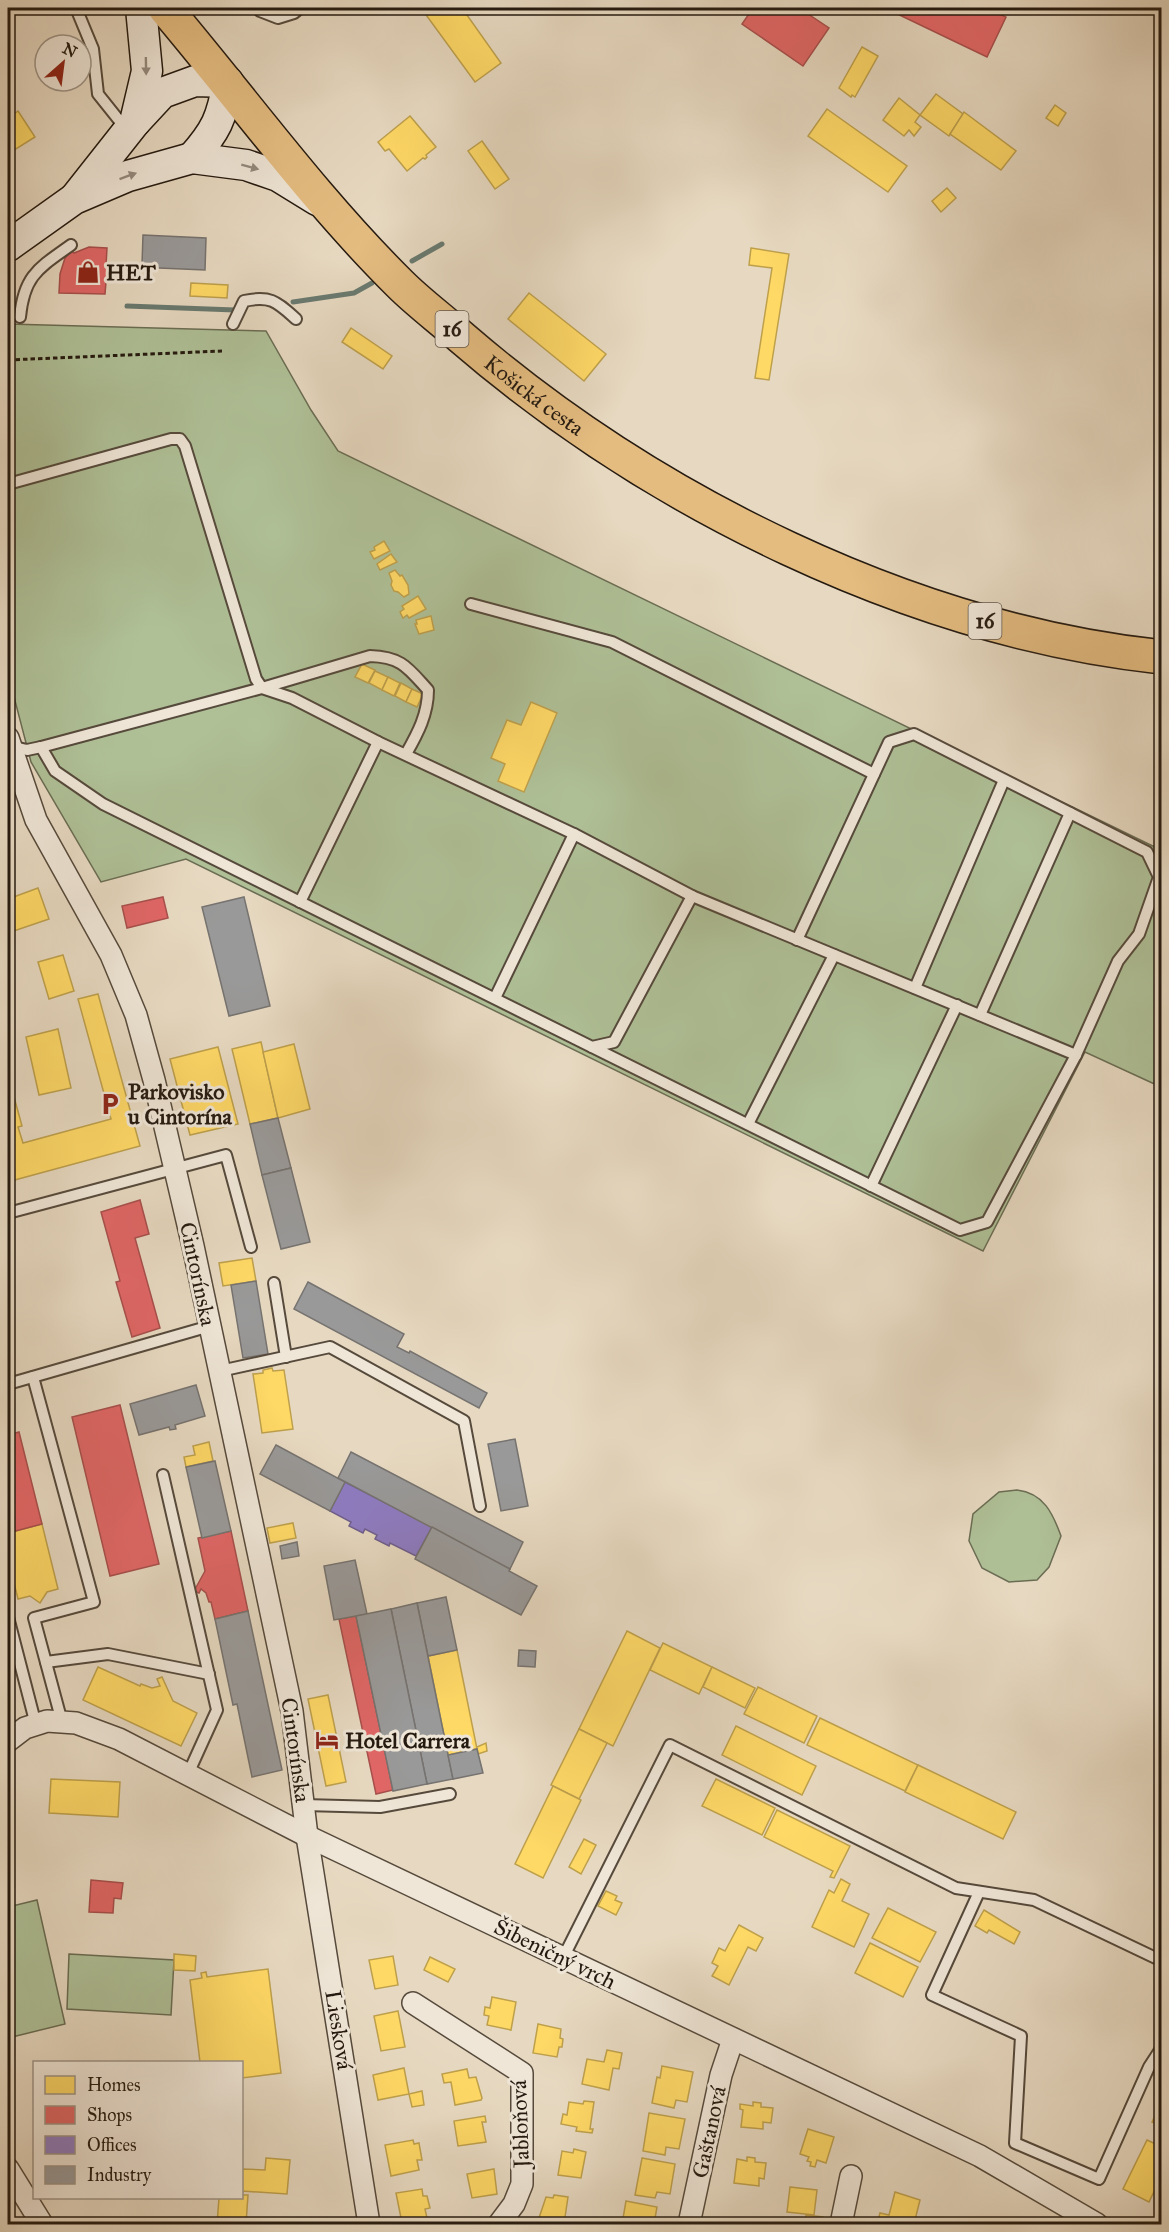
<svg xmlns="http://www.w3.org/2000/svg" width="1169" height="2232" font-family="'IM FELL Great Primer',serif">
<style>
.green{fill:#afc097;stroke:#6a6d54;stroke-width:1.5}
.homes{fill:#ffd966;stroke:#bea04c;stroke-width:1.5}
.shops{fill:#e06666;stroke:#a84f4c;stroke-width:1.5}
.offices{fill:#8e7cc3;stroke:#6e5f8d;stroke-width:1.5}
.industry{fill:#999;stroke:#767370;stroke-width:1.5}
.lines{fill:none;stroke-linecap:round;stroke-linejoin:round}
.stream{stroke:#697a70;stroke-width:5}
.lane-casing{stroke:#564a3c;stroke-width:14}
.street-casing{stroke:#564a3c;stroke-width:24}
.secondary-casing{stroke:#251a10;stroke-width:33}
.primary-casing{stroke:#251a10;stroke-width:36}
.path{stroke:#251a10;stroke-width:3;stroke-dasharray:4.5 3;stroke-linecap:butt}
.lane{stroke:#efe6d7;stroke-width:10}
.street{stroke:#efe6d7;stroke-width:21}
.secondary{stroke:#efe6d7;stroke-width:30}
.primary{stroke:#e4bc80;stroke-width:33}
.oneway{fill:#948a7d}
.labels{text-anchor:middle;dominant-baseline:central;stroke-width:6;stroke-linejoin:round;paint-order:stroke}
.shield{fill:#efe6d7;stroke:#62574c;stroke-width:1.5}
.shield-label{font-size:21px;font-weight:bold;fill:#251a10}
.poi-label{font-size:22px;font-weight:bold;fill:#251a10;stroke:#efe6d7;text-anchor:start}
.street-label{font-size:22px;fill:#251a10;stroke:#efe6d7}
</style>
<rect width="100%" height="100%" fill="#e7d9c1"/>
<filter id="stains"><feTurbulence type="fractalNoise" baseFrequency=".00333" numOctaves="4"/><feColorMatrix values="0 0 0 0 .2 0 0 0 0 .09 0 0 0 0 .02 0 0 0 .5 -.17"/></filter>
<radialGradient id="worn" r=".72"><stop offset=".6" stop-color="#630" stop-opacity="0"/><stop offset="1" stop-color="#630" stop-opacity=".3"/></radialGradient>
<g class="green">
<polygon points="8,324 266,331 311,410 338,451 1161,850 1161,1087 1085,1052 983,1251 186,859 101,882 31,762 8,674"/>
<path d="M1017 1490C1044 1493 1053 1514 1061 1536L1049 1567 1037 1580 1009 1582 982 1568 969 1541 973 1514 999 1492Z"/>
<polygon points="37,1900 65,2024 8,2038 8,1907"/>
<polygon points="69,1954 174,1960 171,2015 67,2009"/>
</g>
<g class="homes">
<polygon points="421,8 462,8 501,63 475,82"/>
<polygon points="862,47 878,56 855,97 852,95 851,97 839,88"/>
<polygon points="936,94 963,114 949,136 920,115"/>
<polygon points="899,98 920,115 915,122 921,127 914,136 909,130 904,136 883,120"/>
<polygon points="1055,105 1066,113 1058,126 1046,118"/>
<polygon points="827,109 907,166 888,192 808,136"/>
<polygon points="18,111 35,137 8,154 8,118"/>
<polygon points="964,112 1016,151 1001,170 950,134"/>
<polygon points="410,116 436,147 426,155 427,157 425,159 423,158 407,171 389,149 385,151 378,142"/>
<polygon points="482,141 509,179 495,189 468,151"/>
<polygon points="947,188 956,198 941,212 932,201"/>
<polygon points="751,248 789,254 769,380 755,378 772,268 749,265"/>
<polygon points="191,283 228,285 227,298 190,296"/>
<polygon points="529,293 606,354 584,381 508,319"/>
<polygon points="351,328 392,356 383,369 342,342"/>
<polygon points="384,541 390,551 374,559 370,552 375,550 374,547"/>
<polygon points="391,554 397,562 380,570 377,564"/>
<polygon points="395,570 400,576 402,575 408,585 409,594 404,597 398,592 394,591 391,585 392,581 389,573"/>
<polygon points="418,596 426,609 409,618 407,615 403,618 400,612 404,609 402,606"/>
<polygon points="431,616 434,630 419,634 415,624 417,624 416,620"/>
<polygon points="362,664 375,670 368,683 355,677"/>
<polygon points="375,671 388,677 382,690 369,683"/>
<polygon points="388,677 400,683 394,696 382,690"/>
<polygon points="401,683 412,689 406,702 395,696"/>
<polygon points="412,689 423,694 417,707 406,702"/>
<polygon points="531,702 557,713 524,792 498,781 505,764 491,758 507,720 521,725"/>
<polygon points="38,888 49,919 8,933 8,899"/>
<polygon points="63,955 74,991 49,999 38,962"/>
<polygon points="98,994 140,1146 11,1181 8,1168 8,1075 22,1126 18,1127 23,1143 111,1119 78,999"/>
<polygon points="58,1029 71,1088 39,1095 26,1037"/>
<polygon points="261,1042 278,1118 250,1124 232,1049"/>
<polygon points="294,1044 310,1109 278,1118 263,1052"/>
<polygon points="218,1047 238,1124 190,1135 170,1059"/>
<polygon points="252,1258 256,1281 223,1286 219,1263"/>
<polygon points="272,1368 273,1371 284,1370 293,1429 262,1433 253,1374 263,1373 263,1370"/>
<polygon points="209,1442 213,1461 186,1467 184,1457 195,1455 193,1446"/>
<polygon points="293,1523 296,1538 270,1543 267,1528"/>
<polygon points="42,1524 58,1589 47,1592 40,1603 30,1596 18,1599 8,1559 8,1533"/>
<polygon points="627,1631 660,1648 613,1746 579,1729"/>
<polygon points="663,1643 712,1667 699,1694 650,1670"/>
<polygon points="457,1650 477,1749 448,1755 428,1656"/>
<polygon points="98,1667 140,1686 141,1684 152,1688 160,1686 157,1679 162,1677 173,1701 197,1713 181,1746 83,1700"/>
<polygon points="712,1667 755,1688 745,1708 703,1687"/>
<polygon points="758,1687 817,1716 804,1743 744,1714"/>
<polygon points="328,1695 346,1782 326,1786 308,1699"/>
<polygon points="820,1718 918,1765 905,1791 807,1745"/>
<polygon points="736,1726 816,1766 802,1795 722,1755"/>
<polygon points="579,1729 607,1743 579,1799 551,1785"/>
<polygon points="486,1743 487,1751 478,1754 477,1747"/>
<polygon points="918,1765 1016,1812 1003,1839 905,1792"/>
<polygon points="51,1779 120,1782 118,1817 49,1813"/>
<polygon points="716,1779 775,1808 762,1835 702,1806"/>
<polygon points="553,1786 581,1800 543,1878 515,1864"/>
<polygon points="777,1810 850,1846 834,1878 830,1877 833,1871 764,1837"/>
<polygon points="584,1839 596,1845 581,1874 569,1867"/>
<polygon points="841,1879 850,1884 842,1901 869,1914 854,1947 812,1927 829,1890 834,1893"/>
<polygon points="606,1891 617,1896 615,1900 622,1903 616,1915 598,1906"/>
<polygon points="888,1908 936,1932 920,1962 872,1938"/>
<polygon points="984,1910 1020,1932 1014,1944 989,1930 987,1933 975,1926"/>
<polygon points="739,1925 763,1938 756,1951 748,1947 729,1985 712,1976 718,1966 712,1963 719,1948 725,1951"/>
<polygon points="870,1943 918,1967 903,1997 855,1973"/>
<polygon points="174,1954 196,1956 195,1971 174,1970"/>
<polygon points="393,1956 398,1985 375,1989 369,1960"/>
<polygon points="430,1957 455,1969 448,1982 424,1970"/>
<polygon points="268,1969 281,2073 242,2078 242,2062 200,2062 190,1980 202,1978 201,1973 206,1972 207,1977"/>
<polygon points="492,1997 516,2002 511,2030 487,2025 489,2016 484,2015 485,2007 490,2008"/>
<polygon points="398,2011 405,2047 381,2051 374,2016"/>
<polygon points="538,2024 561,2029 560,2038 563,2039 562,2047 559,2047 557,2057 533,2053"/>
<polygon points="607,2050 622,2053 619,2069 613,2068 609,2090 582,2084 587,2059 604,2062"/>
<polygon points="662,2066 693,2072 687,2102 676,2100 674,2108 652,2103 657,2077 660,2078"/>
<polygon points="404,2068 409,2094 378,2100 373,2075"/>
<polygon points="467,2069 469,2078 476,2077 482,2098 481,2100 455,2105 451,2082 444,2083 442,2074"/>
<polygon points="422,2091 424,2105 412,2107 409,2094"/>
<polygon points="584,2101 594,2102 590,2129 593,2129 592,2133 576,2131 577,2127 561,2124 563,2114 567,2115 569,2102 583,2104"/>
<polygon points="1162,2101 1162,2126 1152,2122"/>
<polygon points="753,2102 761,2103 761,2107 773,2108 771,2123 763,2122 763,2129 741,2127 743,2110 740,2109 740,2104 753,2106"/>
<polygon points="649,2113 685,2119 679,2149 666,2147 665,2155 643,2151"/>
<polygon points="485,2116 486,2122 482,2122 486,2142 458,2146 454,2121"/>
<polygon points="808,2129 834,2137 826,2163 817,2160 815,2167 810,2166 811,2162 807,2161 809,2157 800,2154"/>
<polygon points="413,2140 414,2144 419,2143 422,2160 417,2160 419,2170 391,2176 385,2145"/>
<polygon points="1147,2140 1162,2147 1162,2175 1149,2202 1123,2189"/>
<polygon points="574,2149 586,2152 581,2178 558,2175 562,2151 573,2153"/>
<polygon points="747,2157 755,2158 755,2162 766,2163 764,2179 759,2178 759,2186 734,2183 737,2159 747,2161"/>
<polygon points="266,2158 290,2160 287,2194 242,2191 242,2169 265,2170"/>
<polygon points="642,2158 675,2164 670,2194 657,2192 655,2198 635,2195"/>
<polygon points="494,2169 497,2194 472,2198 467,2174"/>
<polygon points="790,2187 817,2190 814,2215 787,2212"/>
<polygon points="422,2189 423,2196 427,2196 430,2208 425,2209 427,2218 402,2223 396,2193"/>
<polygon points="895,2192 920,2200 914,2224 877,2224 880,2213 889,2215"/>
<polygon points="242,2195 248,2195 246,2224 217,2224 219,2198 242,2198"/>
<polygon points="554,2195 568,2197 564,2224 553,2224 553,2221 539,2218 546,2197 553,2198"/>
<polygon points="626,2201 657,2207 654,2224 622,2224"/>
<polygon points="806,2215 823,2217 822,2224 805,2224"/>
</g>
<g class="shops">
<polygon points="753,8 799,8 829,28 803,66 742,24"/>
<polygon points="885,8 986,8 1006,17 987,57"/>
<polygon points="89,247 107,248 106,266 109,265 115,273 110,273 110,278 106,282 105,294 59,293 60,274 65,258 72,251 74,253"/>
<polygon points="163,897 168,918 127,928 122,906"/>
<polygon points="140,1200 149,1234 135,1238 160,1328 132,1337 116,1282 120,1281 101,1212"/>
<polygon points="120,1405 159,1564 110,1576 72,1417"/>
<polygon points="19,1432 42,1524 8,1533 8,1435"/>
<polygon points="231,1531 248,1611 215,1619 211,1602 209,1602 206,1593 201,1589 199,1593 194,1591 205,1571 198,1538"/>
<polygon points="356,1616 393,1790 376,1794 339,1619"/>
<polygon points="91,1880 123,1883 121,1899 114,1898 113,1913 89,1912"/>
</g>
<polygon class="offices" points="345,1482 432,1527 416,1556 390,1543 389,1546 375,1539 377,1535 365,1529 363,1533 349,1526 351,1522 330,1511"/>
<g class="industry">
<polygon points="143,235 206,238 205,270 136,267 137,263 142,264"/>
<polygon points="244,897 270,1006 229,1016 202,907"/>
<polygon points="278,1118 291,1168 262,1175 250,1124"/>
<polygon points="291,1168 310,1242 281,1249 262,1175"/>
<polygon points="256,1281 268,1354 243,1358 231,1285"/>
<polygon points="308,1282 404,1334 397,1347 409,1353 410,1351 487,1393 479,1408 294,1309"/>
<polygon points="196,1385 205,1416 175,1425 176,1429 170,1430 169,1427 139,1435 130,1404"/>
<polygon points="515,1439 528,1506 501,1511 488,1444"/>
<polygon points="276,1445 345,1482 330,1511 260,1474"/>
<polygon points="351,1452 523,1542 510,1569 338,1478"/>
<polygon points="215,1461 231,1531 202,1538 186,1467"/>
<polygon points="432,1527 510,1569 509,1571 537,1586 521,1615 415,1559"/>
<polygon points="297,1542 299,1556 282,1559 280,1546"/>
<polygon points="355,1560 367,1614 334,1620 324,1566"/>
<polygon points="446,1597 457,1650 428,1656 417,1603"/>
<polygon points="417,1603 453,1779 427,1784 391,1609"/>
<polygon points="391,1609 427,1784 393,1791 356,1616"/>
<polygon points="248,1611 282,1770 252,1777 237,1704 233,1705 215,1619"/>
<polygon points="519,1650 536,1651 535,1667 518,1666"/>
<polygon points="477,1749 483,1773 453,1779 448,1755"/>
</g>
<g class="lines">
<g class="stream">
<polyline points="412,261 442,244"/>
<polyline points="293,302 354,293 372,283"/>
<polyline points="127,306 235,310"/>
</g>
<g class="lane-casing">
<g id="lane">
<polyline points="76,8 93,49 98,94 126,129"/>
<polyline points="257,8 260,11 278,18 294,13 300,8"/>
<path d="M20 317C24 275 39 268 71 245"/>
<path d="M233 324 244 301C271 295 277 302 296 319"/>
<path d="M8 484 171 439H180L185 446 256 679 262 688 370 656C402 657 408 668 428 690 428 714 418 733 406 754"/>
<polyline points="471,604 612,642 874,774"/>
<polyline points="10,746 27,750 41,747 262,688 292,698 378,742 574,834 692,896 1076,1055"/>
<polyline points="41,747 55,771 103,804 592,1047 614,1042 692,896"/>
<polyline points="300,902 378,742"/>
<polyline points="915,988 1004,780"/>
<polyline points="495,998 574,834"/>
<polyline points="980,1015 1070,813"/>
<polyline points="592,1047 960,1230 987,1222 1076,1055 1118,961 1139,934 1159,877 1147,852 914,734 889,742 797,940"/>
<polyline points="748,1124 834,955"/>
<polyline points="871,1186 957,1005"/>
<polyline points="8,1213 226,1155 251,1247"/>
<polyline points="274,1283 286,1357"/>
<polyline points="220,1371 330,1347 464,1421 480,1506"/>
<polyline points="33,1377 94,1602 34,1618 62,1722"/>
<polyline points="8,1384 210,1326"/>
<polyline points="163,1475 217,1710 188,1774"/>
<polyline points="8,1617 36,1725"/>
<polyline points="46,1662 108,1654 209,1674"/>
<polyline points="304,1805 380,1807 450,1794"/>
<polyline points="979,1892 932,1995 1021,2036 1015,2143 1099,2179 1149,2067 1162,2047"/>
<polyline points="563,1958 670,1745 956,1888 1034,1900 1162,1961"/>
</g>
</g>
<g class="street-casing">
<g id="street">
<polyline points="8,738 36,820 111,955 136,1015 154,1080 193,1246 292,1711 307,1836 369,2224"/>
<polyline points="8,1741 25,1728 47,1721 76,1723 119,1739 307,1836 980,2156 1097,2224"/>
<polyline points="413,2003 522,2073 522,2184 514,2204 499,2224"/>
<polyline points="8,2169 42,2224"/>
<polyline points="689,2224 721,2075 733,2039"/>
<polyline points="841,2224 851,2176"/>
</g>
</g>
<g class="secondary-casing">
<g id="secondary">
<path d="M136 121 162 93 195 81 228 82C222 118 216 131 192 158"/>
<polyline points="75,198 135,122 147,71 141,8"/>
<polyline points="8,246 74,199 128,176 192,158 246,165 278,176 317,200"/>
</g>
</g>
<g class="primary-casing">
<g id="primary">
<path id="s1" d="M165 8C243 100 314 199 400 284 419 303 441 319 461 337 651 501 910 630 1162 657"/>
</g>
</g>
<polyline class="path" points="8,360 222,351"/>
<use href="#lane" class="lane"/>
<use href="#street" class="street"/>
<use href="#secondary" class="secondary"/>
<use href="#primary" class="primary"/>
</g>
<defs><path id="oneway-solid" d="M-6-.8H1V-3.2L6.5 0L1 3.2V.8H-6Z" transform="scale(1.5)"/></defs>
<g class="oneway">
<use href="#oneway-solid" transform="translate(146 66) rotate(89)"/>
<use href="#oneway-solid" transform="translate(250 167) rotate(15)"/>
<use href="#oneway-solid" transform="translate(128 176) rotate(-20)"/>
</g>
<defs>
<g id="shop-bare" transform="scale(1.8)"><path d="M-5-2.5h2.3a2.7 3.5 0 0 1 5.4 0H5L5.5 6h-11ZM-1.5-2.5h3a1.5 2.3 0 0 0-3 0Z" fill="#8f2418" stroke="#efe6d7" stroke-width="2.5" paint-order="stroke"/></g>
<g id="parking-bare" transform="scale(1.8)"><path d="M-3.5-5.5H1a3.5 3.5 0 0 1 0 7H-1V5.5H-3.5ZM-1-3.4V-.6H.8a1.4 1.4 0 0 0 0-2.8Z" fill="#8f2418" stroke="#efe6d7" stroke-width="2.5" paint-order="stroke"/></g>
<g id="hotel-bare" transform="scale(1.8)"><path d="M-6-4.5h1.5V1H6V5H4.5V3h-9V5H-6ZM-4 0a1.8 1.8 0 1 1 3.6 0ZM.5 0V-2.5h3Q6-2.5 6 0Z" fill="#8f2418" stroke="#efe6d7" stroke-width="2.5" paint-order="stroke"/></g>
</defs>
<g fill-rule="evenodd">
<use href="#shop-bare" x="88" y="272"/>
<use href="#parking-bare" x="110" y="1104"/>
<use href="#hotel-bare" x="327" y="1740"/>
</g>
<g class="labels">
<g class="shield">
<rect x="435.5" y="311" width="33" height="36" rx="4.5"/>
<rect x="968.5" y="603" width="33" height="36" rx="4.5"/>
</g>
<g class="shield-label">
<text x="452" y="329">16</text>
<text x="985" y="621">16</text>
</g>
<g class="poi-label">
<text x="106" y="272">HET</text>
<text x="128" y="1091">Parkovisko<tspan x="128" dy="25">u Cintorína</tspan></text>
<text x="345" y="1740">Hotel Carrera</text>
</g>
<g class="street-label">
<text stroke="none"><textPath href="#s1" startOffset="537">Košická cesta</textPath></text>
<text transform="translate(198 1274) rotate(78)">Cintorínska</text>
<text transform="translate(296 1750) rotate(82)">Cintorínska</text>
<text transform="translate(555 1954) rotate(26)">Šibeničný vrch</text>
<text transform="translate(339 2030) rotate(81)">Liesková</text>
<text transform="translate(520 2124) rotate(-92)">Jabloňová</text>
<text transform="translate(709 2132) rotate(-78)">Gaštanová</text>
</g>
</g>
<rect width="1169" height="2232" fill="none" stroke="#e7d9c1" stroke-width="30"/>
<rect x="9" y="9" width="1151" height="2214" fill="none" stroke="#251a10" stroke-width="3"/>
<rect x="15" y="15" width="1139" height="2202" fill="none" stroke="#251a10" stroke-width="1.5"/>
<rect x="33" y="2061" width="210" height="138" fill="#efe6d7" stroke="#9e9487" stroke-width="1.5"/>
<rect x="45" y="2076" width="30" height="18" fill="#ffd966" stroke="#9e9487" stroke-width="1.5"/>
<text x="87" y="2091" font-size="18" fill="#251a10">Homes</text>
<rect x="45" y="2106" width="30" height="18" fill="#e06666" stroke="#9e9487" stroke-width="1.5"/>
<text x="87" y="2121" font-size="18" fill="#251a10">Shops</text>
<rect x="45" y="2136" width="30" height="18" fill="#8e7cc3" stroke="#9e9487" stroke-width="1.5"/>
<text x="87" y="2151" font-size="18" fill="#251a10">Offices</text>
<rect x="45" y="2166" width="30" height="18" fill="#999999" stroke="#9e9487" stroke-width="1.5"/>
<text x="87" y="2181" font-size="18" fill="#251a10">Industry</text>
<g transform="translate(63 63) rotate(28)"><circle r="28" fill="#efe6d7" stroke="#9e9487" stroke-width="1.5"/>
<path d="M0-4.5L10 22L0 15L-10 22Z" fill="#8f2418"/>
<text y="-9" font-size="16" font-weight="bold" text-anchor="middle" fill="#251a10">N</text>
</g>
<rect width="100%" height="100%" filter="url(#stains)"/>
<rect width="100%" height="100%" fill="url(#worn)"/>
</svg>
